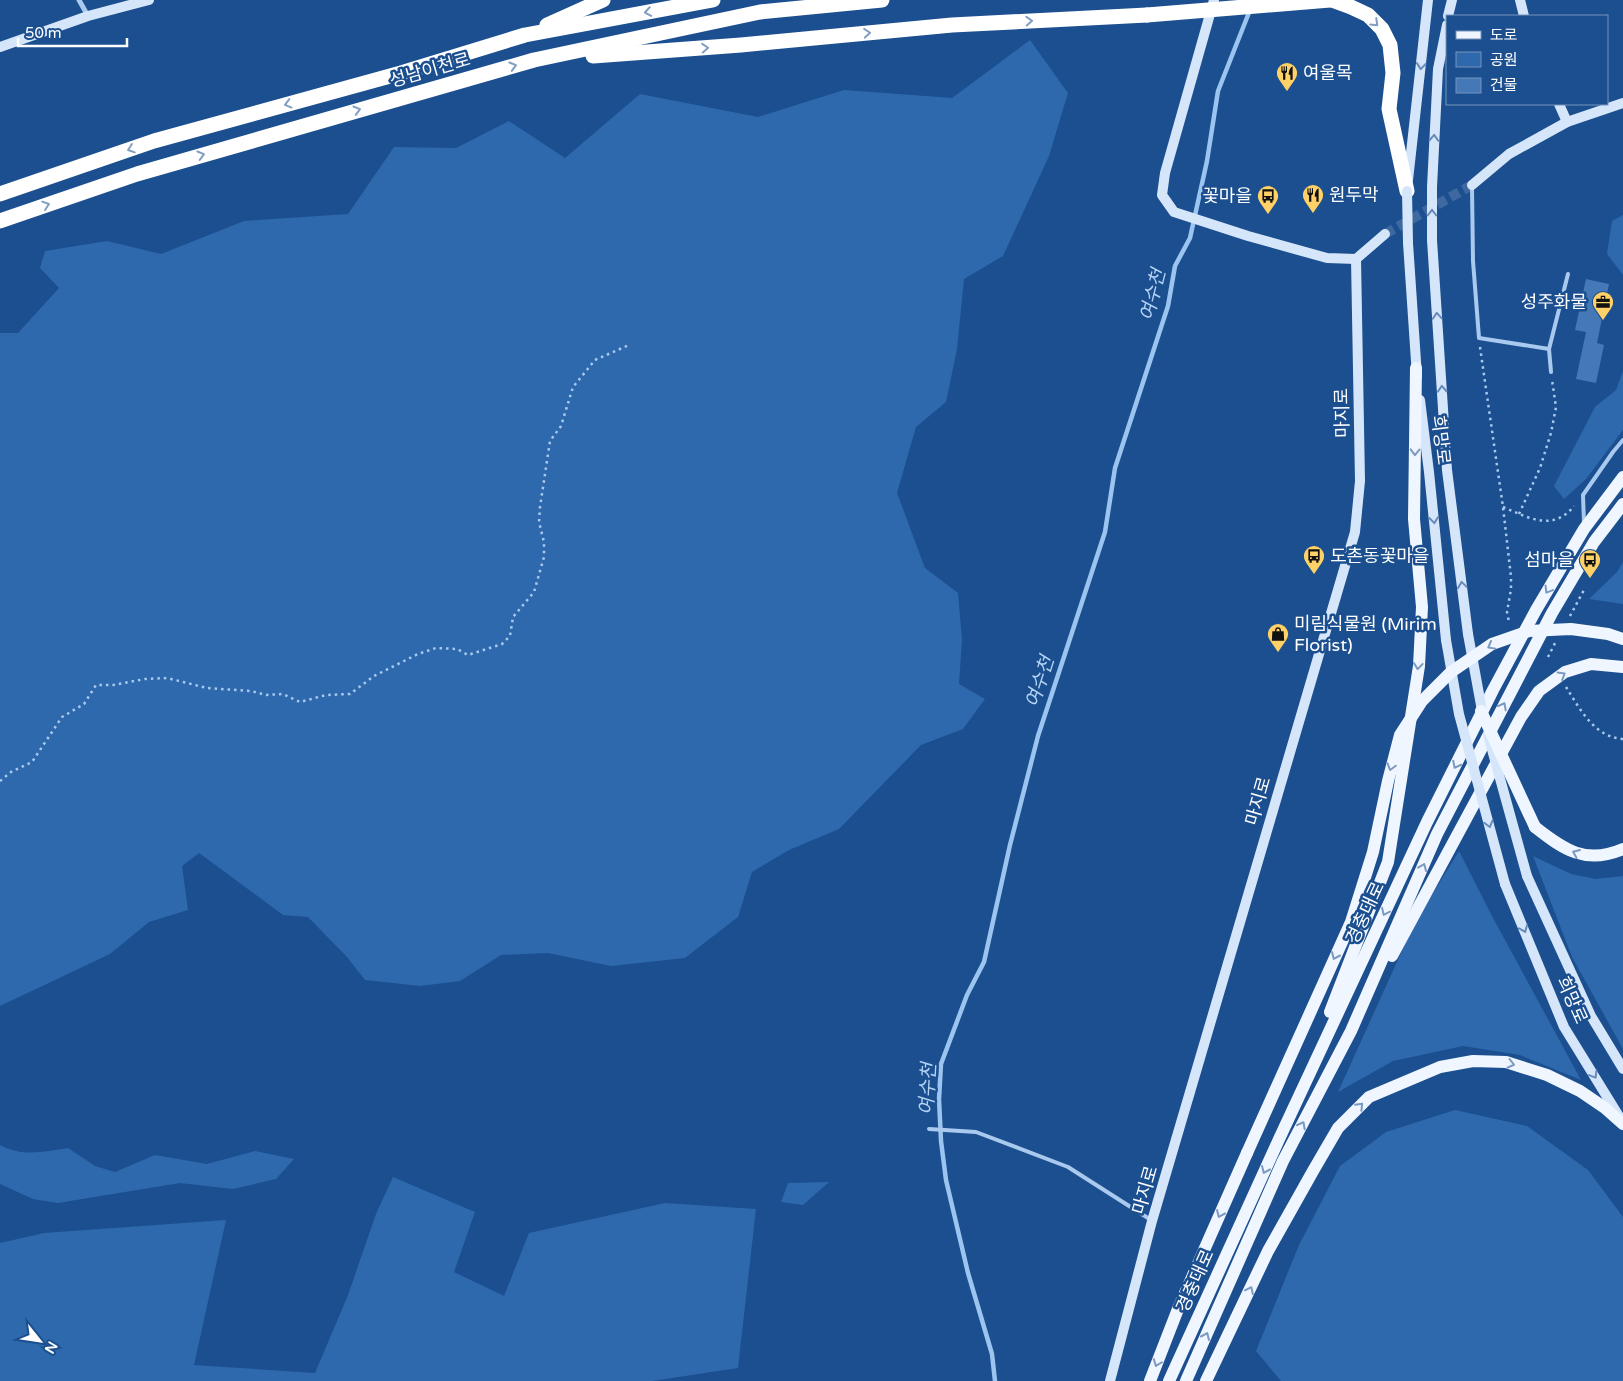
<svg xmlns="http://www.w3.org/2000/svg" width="1623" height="1381" font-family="'Varela Round','Noto Sans KR',sans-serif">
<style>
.green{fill:#2e69ad}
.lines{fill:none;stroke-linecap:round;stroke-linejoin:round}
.stream{stroke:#9cc4f0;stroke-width:4.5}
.building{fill:#4478b7}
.secondary-tunnel{stroke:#3d69a0;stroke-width:10;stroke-dasharray:10 5;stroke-linecap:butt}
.path{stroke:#a9c9ee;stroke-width:2.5;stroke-dasharray:2.5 4;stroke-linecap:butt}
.lane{stroke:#a9c9ee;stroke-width:4}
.street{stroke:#a9c9ee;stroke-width:5}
.secondary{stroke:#d6e6fa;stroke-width:10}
.primary{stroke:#f0f6ff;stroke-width:12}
.highway{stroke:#fff;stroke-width:15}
.secondary-bridge{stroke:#d6e6fa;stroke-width:10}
.primary-bridge{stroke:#f0f6ff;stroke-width:12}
.highway-bridge{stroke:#fff;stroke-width:15}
.oneway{stroke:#829ec1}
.oneway2{stroke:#668bba}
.oneway3{stroke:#7b9ac1}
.labels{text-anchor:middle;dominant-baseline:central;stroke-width:5;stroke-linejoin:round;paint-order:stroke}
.street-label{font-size:18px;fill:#fff;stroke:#1b4f8f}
.poi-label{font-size:18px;fill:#fff;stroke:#1b4f8f;text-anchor:start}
.water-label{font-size:19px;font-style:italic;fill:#b5d3f5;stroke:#1b4f8f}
</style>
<rect width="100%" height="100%" fill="#1b4f8f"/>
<g class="green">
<polygon points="1030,40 1068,93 1049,156 1003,256 964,279 957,349 946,402 916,427 897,493 925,568 958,593 962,640 959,684 985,699 963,729 921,745 839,829 789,850 752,872 738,917 685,958 611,966 548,953 501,955 460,981 420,986 365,980 347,957 308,917 283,915 199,853 182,866 188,910 149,922 110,954 0,1006 0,333 18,333 59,288 40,268 45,251 107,241 161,254 244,221 348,214 394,147 456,148 509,121 565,158 640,94 758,117 844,90 952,98"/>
<polygon points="1623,215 1623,275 1607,254 1612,221"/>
<polygon points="1623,371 1623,430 1586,479 1564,499 1554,486 1595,407 1616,390"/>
<polygon points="1623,562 1623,604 1589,599 1617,572"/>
<polygon points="1459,851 1492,916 1581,1080 1520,1055 1463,1046 1393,1061 1338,1092 1415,922"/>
<polygon points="1533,856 1571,874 1596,879 1623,876 1623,1049 1572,957"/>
<polygon points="1455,1110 1527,1126 1588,1170 1623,1217 1623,1381 1281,1381 1256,1351 1299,1245 1340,1166 1386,1132"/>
<path d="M0 1145C22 1157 44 1152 68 1148L95 1166 115 1172 155 1155 207 1164 255 1151 294 1159 276 1179 233 1189 180 1183 58 1203 33 1199 0 1184Z"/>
<polygon points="393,1177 475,1212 454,1272 504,1296 529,1233 665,1203 756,1209 738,1368 652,1381 0,1381 0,1243 44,1233 226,1220 194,1365 315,1373 348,1295 376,1214"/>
<polygon points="829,1182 803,1205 781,1202 788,1183"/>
</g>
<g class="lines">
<polyline class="stream" points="995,1381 992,1354 968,1273 946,1180 941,1141 939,1099 941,1064 967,995 984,962 1010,845 1038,736 1105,532 1115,468 1168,306 1175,266 1190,238 1207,161 1218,91 1250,10"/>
</g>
<polygon class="building" points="1586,279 1609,284 1597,343 1604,345 1596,383 1576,379 1586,332 1575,330"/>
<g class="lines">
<polyline class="secondary-tunnel" points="1385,234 1472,185"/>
<g class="path">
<polyline points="1480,347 1503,507 1511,577 1511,589 1507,612 1509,622"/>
<path d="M1503 507C1529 518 1553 532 1574 506"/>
<polyline points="1519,514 1540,468 1551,433 1556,407 1552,380"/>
<polyline points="1570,616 1585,588"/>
<polyline points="1548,657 1555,643"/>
<path d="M1566 687C1580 709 1594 737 1623 739"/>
<polyline points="0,781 11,772 32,762 62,717 84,704 96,685 113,685 145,679 167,678 207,688 251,691 266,695 283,694 300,702 326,695 350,694 374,676 418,654 436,648 457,649 468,655 502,644 510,636 513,617 534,592 544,557 544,542 539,522 540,507 550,441 561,426 573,387 595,360 629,345"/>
</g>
<g class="lane">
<polyline points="1472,187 1473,261 1479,338 1549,349 1551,372"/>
<polyline points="1549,349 1568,274"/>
<polyline points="1584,523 1583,495 1613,452 1623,440"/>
<polyline points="929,1129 976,1132 1068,1167 1151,1220"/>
</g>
<polyline class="street" points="79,0 88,16"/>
<g class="secondary">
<polyline points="1214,0 1165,173 1162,195 1174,212 1248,236 1327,258 1356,259"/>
<polyline points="1520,0 1524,16"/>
<polyline points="1448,16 1452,0"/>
<polyline points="0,47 88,16 149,0"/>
<polyline points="1559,104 1567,122"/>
<polyline points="1408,180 1428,0"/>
<polyline points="1472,185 1509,154 1567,122 1623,103"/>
<polyline points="1432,187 1438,69 1447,25"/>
<polyline points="1432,240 1447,470 1468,634"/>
<polyline points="1408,243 1417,376"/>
<polyline points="1420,400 1429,472 1446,640"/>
<polyline points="1527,876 1591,1016 1623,1069"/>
<polyline points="1505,884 1564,1027 1620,1118"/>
<polyline points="1110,1381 1152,1221 1355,532 1360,481 1356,259 1385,234"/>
</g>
<g class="primary">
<path d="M1535 827C1564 850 1586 865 1623 849"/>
<polyline points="1392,956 1521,717 1539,691 1565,672 1591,664 1623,667"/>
<polyline points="1330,1012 1388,862 1419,666 1422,607 1414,519 1416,368"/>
<polyline points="1150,1381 1178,1309 1247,1153"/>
<polyline points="1169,1381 1280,1137 1427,822 1493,690 1536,610 1584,529 1623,477"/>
<polyline points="1186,1381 1283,1161 1351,1031 1437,834 1552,613 1594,542 1623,504"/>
<polyline points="1206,1381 1268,1251 1313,1171 1338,1128 1369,1097 1440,1067 1473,1061 1506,1062 1547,1075 1580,1091 1605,1108 1623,1124"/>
</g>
<g class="highway">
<polyline points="1332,0 1351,7 1368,15 1382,29 1390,45 1393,73 1389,109 1407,191"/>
<polyline points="547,25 603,0"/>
<polyline points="593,56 741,45 952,25 1147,15"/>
<polyline points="0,194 154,141 401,73 525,35 713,0"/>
<polyline points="0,221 137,174 534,60 760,12 882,0"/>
</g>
<g class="secondary-bridge">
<polyline points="1432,187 1432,240"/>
<polyline points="1407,191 1408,243"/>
<polyline points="1468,634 1483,716"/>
<polyline points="1446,640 1459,714 1505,884"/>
<polyline points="1488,735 1527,876"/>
</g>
<g class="primary-bridge">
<polyline points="1481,711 1535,827"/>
<polyline points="1247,1153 1351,922 1373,852 1388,781 1400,735 1422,701 1451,672 1492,644 1529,631 1571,629 1608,634 1623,639"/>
</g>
<polyline class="highway-bridge" points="1147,15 1330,0"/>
</g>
<defs><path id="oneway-chevron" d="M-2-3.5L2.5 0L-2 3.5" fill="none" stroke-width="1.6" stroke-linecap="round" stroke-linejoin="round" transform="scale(1.25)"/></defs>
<g class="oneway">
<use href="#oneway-chevron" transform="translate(648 12) rotate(170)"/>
<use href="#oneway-chevron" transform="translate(1029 21) rotate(-3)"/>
<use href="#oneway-chevron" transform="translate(1375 23) rotate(44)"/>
<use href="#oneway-chevron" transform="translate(867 33) rotate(-5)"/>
<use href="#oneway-chevron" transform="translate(705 48) rotate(-4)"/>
<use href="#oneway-chevron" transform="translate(513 66) rotate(-16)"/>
<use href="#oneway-chevron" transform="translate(288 104) rotate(165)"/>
<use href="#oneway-chevron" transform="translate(357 110) rotate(-16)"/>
<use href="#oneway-chevron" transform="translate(131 149) rotate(161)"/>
<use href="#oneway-chevron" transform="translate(201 155) rotate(-16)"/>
<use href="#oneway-chevron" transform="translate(46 205) rotate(-19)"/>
</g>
<g class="oneway2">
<use href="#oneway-chevron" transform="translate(1421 66) rotate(96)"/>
<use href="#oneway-chevron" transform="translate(1434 138) rotate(-87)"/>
<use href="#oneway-chevron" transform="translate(1432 213) rotate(-90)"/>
<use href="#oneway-chevron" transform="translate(1437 316) rotate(-94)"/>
<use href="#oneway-chevron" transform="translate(1442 389) rotate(-93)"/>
<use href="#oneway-chevron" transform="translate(1434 520) rotate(84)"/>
<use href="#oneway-chevron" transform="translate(1462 585) rotate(-98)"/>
<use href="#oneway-chevron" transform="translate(1489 824) rotate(75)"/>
<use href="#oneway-chevron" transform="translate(1524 929) rotate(68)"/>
<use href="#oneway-chevron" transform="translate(1594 1075) rotate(59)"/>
</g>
<g class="oneway3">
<use href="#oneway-chevron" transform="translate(1415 452) rotate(91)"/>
<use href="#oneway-chevron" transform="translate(1548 590) rotate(121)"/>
<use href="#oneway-chevron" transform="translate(1491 646) rotate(151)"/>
<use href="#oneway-chevron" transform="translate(1418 666) rotate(96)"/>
<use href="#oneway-chevron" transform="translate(1562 675) rotate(-31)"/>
<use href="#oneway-chevron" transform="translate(1503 706) rotate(-62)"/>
<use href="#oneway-chevron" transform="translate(1456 765) rotate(117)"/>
<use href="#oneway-chevron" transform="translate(1391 767) rotate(106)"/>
<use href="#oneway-chevron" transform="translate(1576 853) rotate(-157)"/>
<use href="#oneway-chevron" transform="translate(1423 867) rotate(-67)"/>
<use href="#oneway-chevron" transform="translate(1385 912) rotate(115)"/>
<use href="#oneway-chevron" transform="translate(1335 956) rotate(114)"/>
<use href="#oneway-chevron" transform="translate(1511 1064) rotate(14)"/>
<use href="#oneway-chevron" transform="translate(1360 1106) rotate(-46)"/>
<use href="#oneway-chevron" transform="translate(1302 1125) rotate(-62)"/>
<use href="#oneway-chevron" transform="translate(1265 1170) rotate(114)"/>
<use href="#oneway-chevron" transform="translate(1220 1214) rotate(114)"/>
<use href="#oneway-chevron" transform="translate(1250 1290) rotate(-64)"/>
<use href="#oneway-chevron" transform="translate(1206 1336) rotate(-66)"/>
<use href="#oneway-chevron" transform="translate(1157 1363) rotate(111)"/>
</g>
<defs>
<g id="restaurant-pin" transform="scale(1.125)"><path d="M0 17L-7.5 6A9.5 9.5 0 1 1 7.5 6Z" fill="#ffd166" stroke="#1b4f8f"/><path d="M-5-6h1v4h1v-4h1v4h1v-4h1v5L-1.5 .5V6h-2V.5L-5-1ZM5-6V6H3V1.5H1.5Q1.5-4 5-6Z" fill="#111"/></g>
<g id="bus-pin" transform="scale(1.125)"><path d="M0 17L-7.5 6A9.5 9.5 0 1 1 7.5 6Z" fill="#ffd166" stroke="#1b4f8f"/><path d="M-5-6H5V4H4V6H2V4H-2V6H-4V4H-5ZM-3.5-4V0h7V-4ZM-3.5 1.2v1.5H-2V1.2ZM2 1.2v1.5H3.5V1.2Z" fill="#111"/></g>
<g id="office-pin" transform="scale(1.125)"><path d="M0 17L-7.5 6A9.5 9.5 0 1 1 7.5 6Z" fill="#ffd166" stroke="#1b4f8f"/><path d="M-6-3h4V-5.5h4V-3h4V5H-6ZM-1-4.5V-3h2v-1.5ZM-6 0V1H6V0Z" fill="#111"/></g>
<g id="shop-pin" transform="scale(1.125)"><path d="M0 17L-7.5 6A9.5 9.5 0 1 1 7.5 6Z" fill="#ffd166" stroke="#1b4f8f"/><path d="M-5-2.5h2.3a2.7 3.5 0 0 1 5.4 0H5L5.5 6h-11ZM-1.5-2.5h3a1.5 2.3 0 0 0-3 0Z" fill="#111"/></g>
</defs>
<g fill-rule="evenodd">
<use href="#restaurant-pin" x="1287" y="73"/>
<use href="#restaurant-pin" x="1313" y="195"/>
<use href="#bus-pin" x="1268" y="196"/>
<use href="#office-pin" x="1603" y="302"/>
<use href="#bus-pin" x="1314" y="556"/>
<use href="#bus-pin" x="1590" y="560"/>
<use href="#shop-pin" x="1278" y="634"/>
</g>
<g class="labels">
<g class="street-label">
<text transform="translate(430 70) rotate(-16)">성남이천로</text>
<text transform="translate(1342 413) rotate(-91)">마지로</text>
<text transform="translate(1441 440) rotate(83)">희망로</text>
<text transform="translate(1258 801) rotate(-74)">마지로</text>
<text transform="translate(1365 913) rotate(-65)">경충대로</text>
<text transform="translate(1572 1000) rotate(66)">희망로</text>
<text transform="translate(1145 1190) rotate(-74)">마지로</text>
<text transform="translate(1195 1281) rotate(-66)">경충대로</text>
</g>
<g class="poi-label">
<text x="1303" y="73">여울목</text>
<text x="1329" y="195">원두막</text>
<text x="1252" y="196" text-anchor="end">꽃마을</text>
<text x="1587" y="302" text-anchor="end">성주화물</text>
<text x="1330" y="556">도촌동꽃마을</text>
<text x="1574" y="560" text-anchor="end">섬마을</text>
<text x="1294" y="624">미림식물원 (Mirim<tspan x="1294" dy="21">Florist)</tspan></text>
</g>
<g class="water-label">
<text transform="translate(1153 295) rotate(-76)">여수천</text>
<text transform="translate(1040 682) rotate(-72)">여수천</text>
<text transform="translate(928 1089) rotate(-87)">여수천</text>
</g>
</g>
<rect x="1446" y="15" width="162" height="90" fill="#1b4f8f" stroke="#7695bc"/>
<rect x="1456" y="31" width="25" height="8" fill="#f0f6ff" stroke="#7695bc"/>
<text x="1490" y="40" font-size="15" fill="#ffffff">도로</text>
<rect x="1456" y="52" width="25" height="15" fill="#2e69ad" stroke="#7695bc"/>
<text x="1490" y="65" font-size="15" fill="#ffffff">공원</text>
<rect x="1456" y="78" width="25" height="15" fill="#4478b7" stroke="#7695bc"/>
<text x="1490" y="90" font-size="15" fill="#ffffff">건물</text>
<g transform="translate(40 1341) rotate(120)" stroke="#1b4f8f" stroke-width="4" paint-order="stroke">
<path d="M0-4L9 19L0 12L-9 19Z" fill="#ffffff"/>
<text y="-8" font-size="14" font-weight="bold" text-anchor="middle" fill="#ffffff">N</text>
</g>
<path d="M18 38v8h109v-8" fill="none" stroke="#ffffff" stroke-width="2.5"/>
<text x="25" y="38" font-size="15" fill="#ffffff" stroke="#1b4f8f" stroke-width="4" paint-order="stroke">50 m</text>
</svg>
